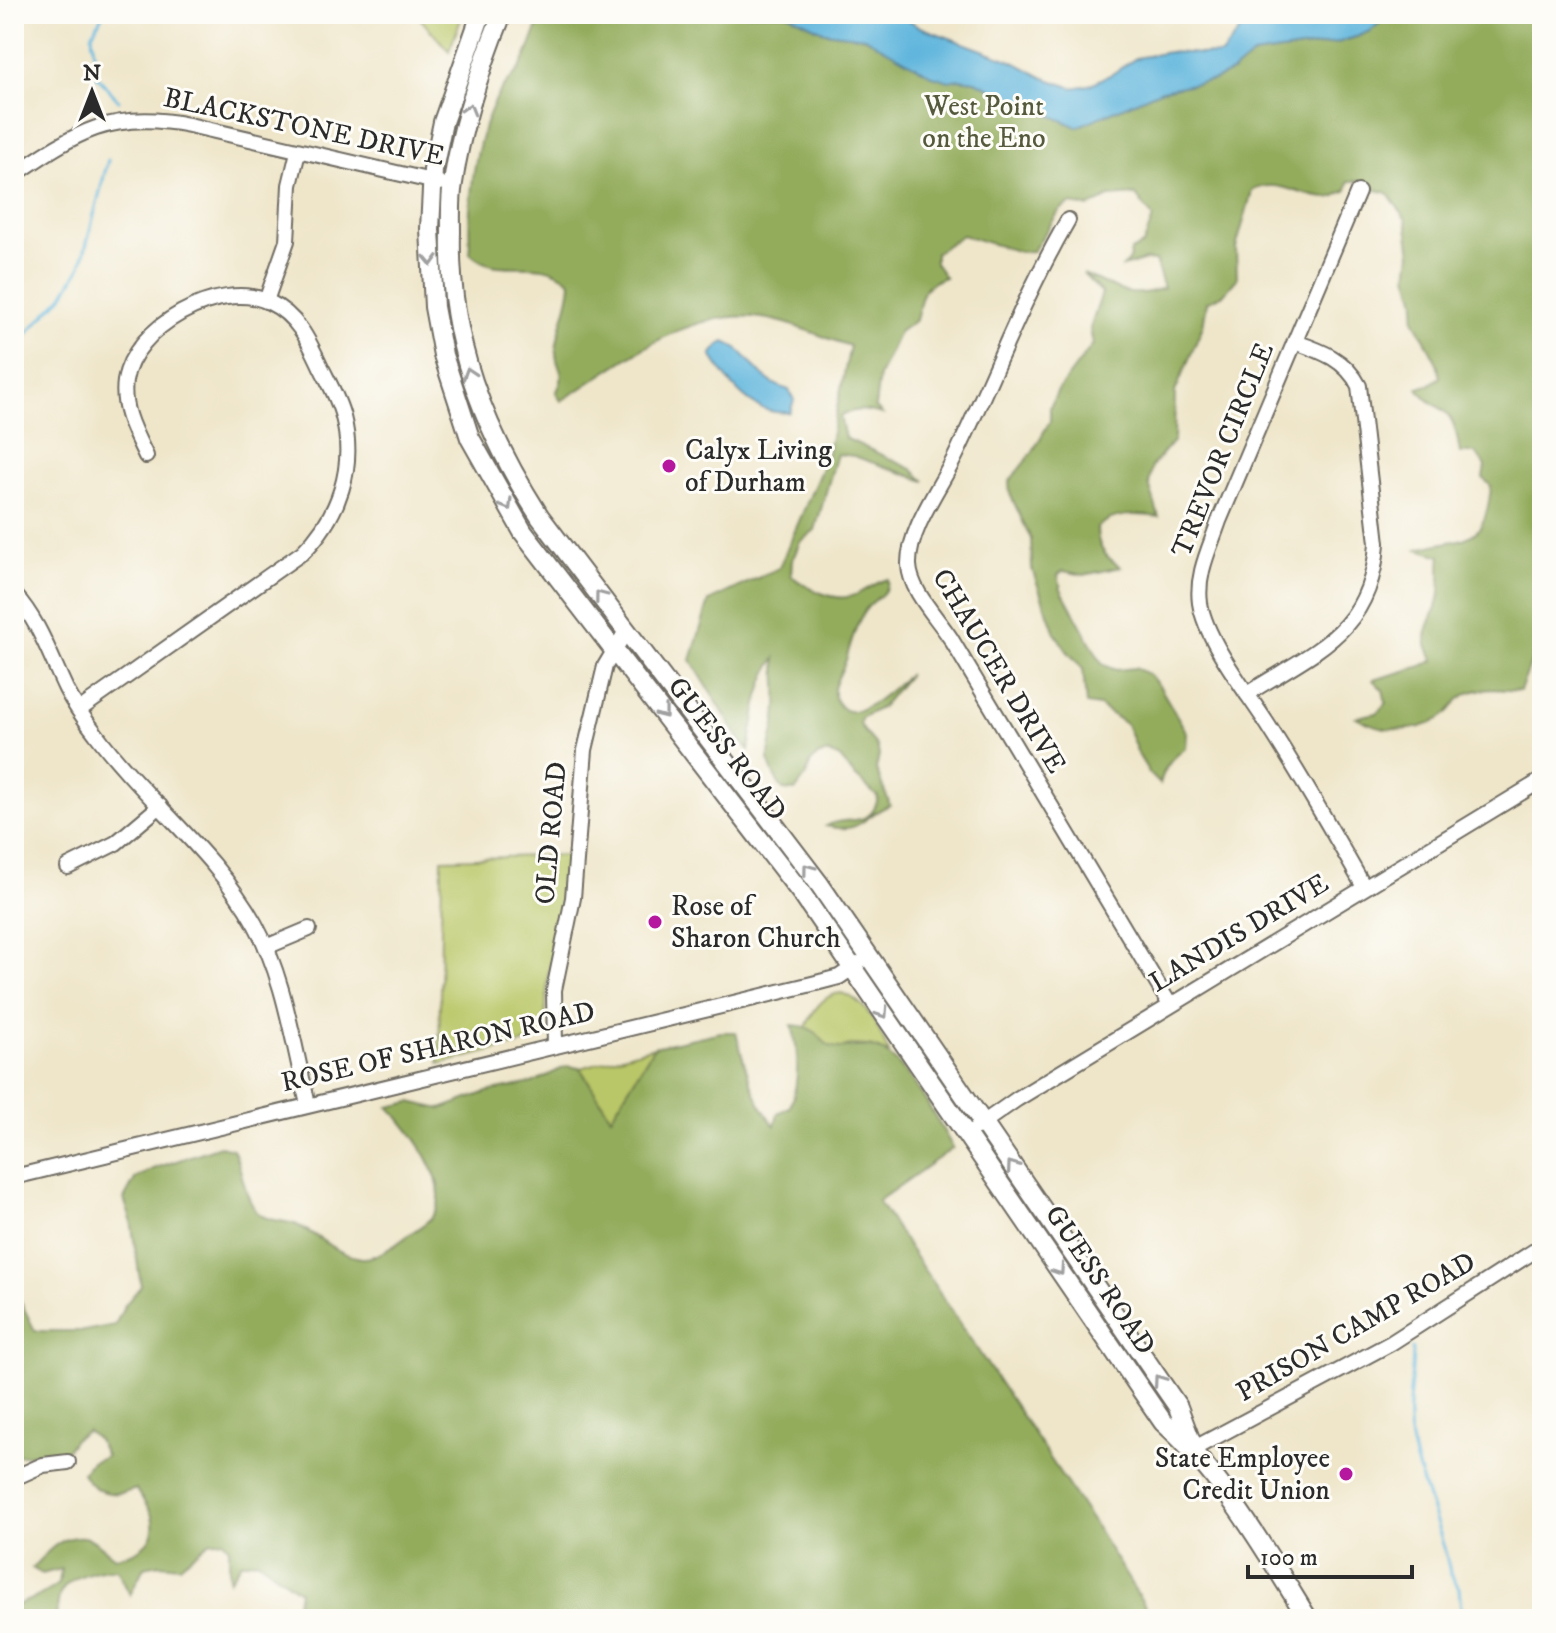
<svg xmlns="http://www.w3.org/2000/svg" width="1556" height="1633" font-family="'IM FELL DW Pica',serif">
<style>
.green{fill:#bac768;stroke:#72794a;stroke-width:2}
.forest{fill:#93ac5c;stroke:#5f6c44;stroke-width:2}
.water{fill:#61b6dd;stroke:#467084;stroke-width:2}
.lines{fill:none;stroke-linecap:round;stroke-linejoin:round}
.stream{stroke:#61b6dd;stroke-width:3}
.minor-casing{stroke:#706c63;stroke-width:18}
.major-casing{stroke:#706c63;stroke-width:22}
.minor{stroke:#fff;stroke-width:14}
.major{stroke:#fff;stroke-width:18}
.oneway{stroke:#a0a0a0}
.poi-dot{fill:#b5179e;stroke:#fdfcf7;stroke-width:3}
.labels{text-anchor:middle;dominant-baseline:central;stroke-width:6;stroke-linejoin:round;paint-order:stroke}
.park-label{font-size:28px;fill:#565a3d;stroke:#fdfcf7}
.street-label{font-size:28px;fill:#2b2b2b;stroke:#fdfcf7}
.poi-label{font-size:28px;fill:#2b2b2b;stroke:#fdfcf7;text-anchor:start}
</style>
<rect width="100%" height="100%" fill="#fdfcf7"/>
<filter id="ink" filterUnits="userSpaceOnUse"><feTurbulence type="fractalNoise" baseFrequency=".0125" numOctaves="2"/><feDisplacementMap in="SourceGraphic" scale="16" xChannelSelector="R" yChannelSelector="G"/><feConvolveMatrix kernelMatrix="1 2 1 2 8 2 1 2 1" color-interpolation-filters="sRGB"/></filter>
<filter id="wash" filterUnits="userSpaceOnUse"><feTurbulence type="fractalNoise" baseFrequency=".006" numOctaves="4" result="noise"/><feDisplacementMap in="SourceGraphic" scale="32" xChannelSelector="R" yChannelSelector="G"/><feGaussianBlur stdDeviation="1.8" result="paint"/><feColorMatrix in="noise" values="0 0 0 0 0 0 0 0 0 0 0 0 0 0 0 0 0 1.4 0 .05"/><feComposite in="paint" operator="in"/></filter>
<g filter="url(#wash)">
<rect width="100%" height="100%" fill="#efe6ca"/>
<g class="green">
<polygon points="416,14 463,14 449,51"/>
<polygon points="569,855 566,899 548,975 544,1035 533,1041 439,1064 442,859"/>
<path d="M841 993C867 1000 879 1029 889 1053L870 1046 852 1045 839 1049 825 1045 817 1034 806 1027C813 1011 822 995 841 993Z"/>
<polygon points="654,1047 611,1118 580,1068"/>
</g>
<g class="forest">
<path d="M543 14H788L825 32 863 37 959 79 975 81 1077 127 1162 90 1214 80 1232 72 1253 55 1337 43 1359 36 1370 31 1391 14H1542V634L1520 691C1506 690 1488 687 1475 691 1453 697 1455 710 1441 718 1414 735 1381 732 1356 717L1377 713 1386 703 1383 690 1373 680 1422 666 1434 660C1415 630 1436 622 1440 594 1441 582 1439 569 1441 556L1418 549C1466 535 1485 549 1491 486L1483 478 1485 466 1476 453H1460C1458 442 1456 424 1448 415 1438 404 1428 404 1418 388L1429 385 1440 377 1437 363 1414 319 1416 301 1408 275 1411 254 1406 220 1388 193 1373 189 1362 181H1349L1347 190C1341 193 1335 197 1329 198 1302 199 1277 176 1252 191L1236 248 1237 279 1224 294 1207 302 1203 326 1175 392 1174 440 1152 466 1149 484 1159 517C1138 514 1113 512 1097 528 1097 547 1105 557 1121 567L1084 575 1063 571 1058 575 1061 589 1102 664 1116 670 1135 668 1149 674 1160 687 1187 733 1186 748C1172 758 1164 767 1160 784L1150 774 1139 756 1126 724 1099 706 1086 704 1083 669 1067 651 1055 633 1032 569 1031 539 1010 494 1009 482 1033 451 1050 421V408L1057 392 1093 344 1090 329 1102 293 1083 274C1118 288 1125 301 1164 288L1155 261 1146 260 1123 267 1129 260 1131 251 1143 245 1153 218 1136 195 1109 197 1089 207 1070 204 1060 210 1033 251 1020 252 962 235 935 253V263L945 277C918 286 923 297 916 320L899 332 879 376 875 407 882 414C866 410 854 407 840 417L845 438 912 469 925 481 854 456 837 454 815 530 800 542 792 561 791 575C804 587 833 602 852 596 865 592 875 582 888 579 888 595 876 597 867 608 857 619 850 645 846 660 843 669 836 679 834 689 833 697 838 706 845 710 863 718 895 686 909 674L882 707 861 718 860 724 864 731 877 746 879 755 876 769 890 805C862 816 862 835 826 826 845 814 872 831 878 797L853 774 840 758 830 753 819 755 811 762 806 776 795 791 783 790C759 756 772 752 776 717 779 698 776 677 776 658 758 682 754 721 749 750L740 740 691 660 709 601 779 568 827 456 850 346C822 337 791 322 762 318 688 306 620 365 561 401L556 393C569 370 555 369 556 351 558 327 570 305 571 282 537 251 500 282 470 253 467 202 474 141 498 95 504 84 515 76 521 66 530 50 535 31 543 14Z"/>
<path d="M792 1025C800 1026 808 1027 815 1032 822 1038 823 1044 833 1047 846 1051 860 1043 875 1048 905 1057 937 1120 953 1148L878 1201 1094 1524 1153 1619H294L299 1591 257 1560 241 1563 229 1580V1547L223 1540 209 1542 180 1566 160 1564 144 1567 130 1595 117 1569C99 1569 69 1575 60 1594 57 1601 58 1611 55 1619H14V1606L37 1597 59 1584 61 1569 42 1574 32 1568C46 1553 64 1531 88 1538 97 1541 107 1552 115 1557 136 1554 159 1543 152 1516 149 1507 140 1498 136 1489 115 1497 95 1495 82 1473L91 1462 106 1456 98 1440 87 1431 74 1439 66 1451 14 1456V1288L35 1331H84L115 1325 125 1305 141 1286 131 1220 124 1199 135 1179 153 1169 220 1146 233 1149C242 1168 244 1197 257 1212 267 1222 285 1220 297 1225 320 1236 336 1255 362 1258 375 1259 396 1245 406 1237 414 1230 429 1223 434 1214 454 1183 409 1128 389 1107L411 1102 441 1109 487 1092 532 1083 567 1066 580 1068 611 1117 654 1047 721 1032H736C745 1066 752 1098 775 1126L778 1113 790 1107C800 1080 799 1053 792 1025Z"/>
</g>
<g class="water">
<polygon points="788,14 899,14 920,27 1012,61 1042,77 1073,88 1089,85 1112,74 1136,58 1169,52 1221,55 1240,30 1289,14 1391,14 1370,31 1359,36 1337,43 1253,55 1232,72 1214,80 1162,90 1077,127 975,81 959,79 949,81 933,76 864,37 825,32"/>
<path d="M725 342C752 353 754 380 789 390L794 400 790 412C753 417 729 384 711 355L718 346Z"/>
</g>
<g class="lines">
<g class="stream">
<polyline points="103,14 92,34 96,75 119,101"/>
<polyline points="14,347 63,296 81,266 108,160"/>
<path d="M1413 1348C1413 1379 1405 1410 1411 1441 1420 1486 1442 1528 1450 1573L1459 1588 1462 1619"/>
</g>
</g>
</g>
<g filter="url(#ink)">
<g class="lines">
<g class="minor-casing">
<g id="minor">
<path d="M14 175C75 133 112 109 189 125L440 183"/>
<path d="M1358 192 1219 521C1210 548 1196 574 1200 603 1206 641 1247 692 1268 725 1302 778 1333 832 1364 887"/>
<path d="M1068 220C1025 294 994 375 957 453 942 485 908 529 909 565 910 591 937 617 951 639L1170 1005"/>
<polyline points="266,301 287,241 290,185 298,152"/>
<path d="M14 594C39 621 50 656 66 689 74 705 85 720 96 734 145 800 215 852 255 924 285 979 293 1044 308 1104"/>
<path d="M1247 694C1313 651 1372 633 1377 543L1359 386C1346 360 1322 351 1295 342"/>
<path d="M79 710 303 552C339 516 356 467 343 417 339 400 329 383 321 367 309 341 297 315 269 302 219 279 133 327 125 381 121 409 135 433 146 456"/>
<polyline points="68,867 116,843 160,806"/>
<polyline points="266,947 309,929"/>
<polyline points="555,1046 554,990 573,898 585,750 605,666 626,631"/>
<polyline points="977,1127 1017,1099 1542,780"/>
<polyline points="14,1177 812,984 839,977 858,964"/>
<polyline points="1193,1449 1391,1343 1542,1246"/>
<polyline points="14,1478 43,1465 68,1462"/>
</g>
</g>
<g class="major-casing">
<g id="major">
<path d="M481 14 443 122 433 170 430 229 434 307 443 355 470 438 523 532 802 894 1163 1422C1223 1476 1266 1551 1308 1619"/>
<path d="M502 14C480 69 461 125 453 183 450 199 451 216 451 232 448 339 483 428 540 517L820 885 1178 1407 1193 1447"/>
</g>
</g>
<use href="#minor" class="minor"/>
<use href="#major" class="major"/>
</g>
<defs><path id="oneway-chevron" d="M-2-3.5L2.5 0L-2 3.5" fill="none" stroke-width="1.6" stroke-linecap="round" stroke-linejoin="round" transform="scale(2)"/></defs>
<g class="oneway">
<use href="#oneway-chevron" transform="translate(469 109) rotate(-74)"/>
<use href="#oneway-chevron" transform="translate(431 260) rotate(88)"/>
<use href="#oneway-chevron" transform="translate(469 373) rotate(-108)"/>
<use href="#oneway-chevron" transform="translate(507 505) rotate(59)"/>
<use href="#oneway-chevron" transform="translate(600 596) rotate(-127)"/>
<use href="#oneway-chevron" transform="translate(663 713) rotate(52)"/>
<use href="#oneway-chevron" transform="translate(808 869) rotate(-127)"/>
<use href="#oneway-chevron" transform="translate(883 1013) rotate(57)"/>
<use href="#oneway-chevron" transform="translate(1012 1166) rotate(-125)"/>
<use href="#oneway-chevron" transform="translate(1059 1270) rotate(56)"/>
<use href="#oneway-chevron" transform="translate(1159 1380) rotate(-125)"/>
</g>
</g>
<g class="poi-dot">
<circle cx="669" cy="466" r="8"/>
<circle cx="655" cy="922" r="8"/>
<circle cx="1346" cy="1474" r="8"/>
</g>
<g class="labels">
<g class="park-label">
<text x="984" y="106">West Point<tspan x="984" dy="32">on the Eno</tspan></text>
</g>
<g class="street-label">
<text transform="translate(304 127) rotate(12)">BLACKSTONE DRIVE</text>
<text transform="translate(1223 450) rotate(-68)">TREVOR CIRCLE</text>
<text transform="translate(999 671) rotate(59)">CHAUCER DRIVE</text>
<text transform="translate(727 749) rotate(52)">GUESS ROAD</text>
<text transform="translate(551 833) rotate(-85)">OLD ROAD</text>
<text transform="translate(1239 933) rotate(-31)">LANDIS DRIVE</text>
<text transform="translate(438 1047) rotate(-13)">ROSE OF SHARON ROAD</text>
<text transform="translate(1100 1280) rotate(56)">GUESS ROAD</text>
<text transform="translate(1356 1327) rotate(-30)">PRISON CAMP ROAD</text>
</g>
<g class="poi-label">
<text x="685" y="450">Calyx Living<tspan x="685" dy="32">of Durham</tspan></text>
<text x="671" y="906">Rose of<tspan x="671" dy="32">Sharon Church</tspan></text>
<text x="1330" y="1458" text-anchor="end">State Employee<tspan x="1330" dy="32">Credit Union</tspan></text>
</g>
</g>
<rect width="1556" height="1633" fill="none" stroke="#fdfcf7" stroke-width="48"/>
<g transform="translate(92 92)" stroke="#fdfcf7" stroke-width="6" paint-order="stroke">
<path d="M0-6L14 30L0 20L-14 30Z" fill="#2b2b2b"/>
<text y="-12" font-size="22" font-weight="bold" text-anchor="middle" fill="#2b2b2b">N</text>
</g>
<path d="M1248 1565v12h164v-12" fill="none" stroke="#2b2b2b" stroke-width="4"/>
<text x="1260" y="1565" font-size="24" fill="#2b2b2b" stroke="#fdfcf7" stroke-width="6" paint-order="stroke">100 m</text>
</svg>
